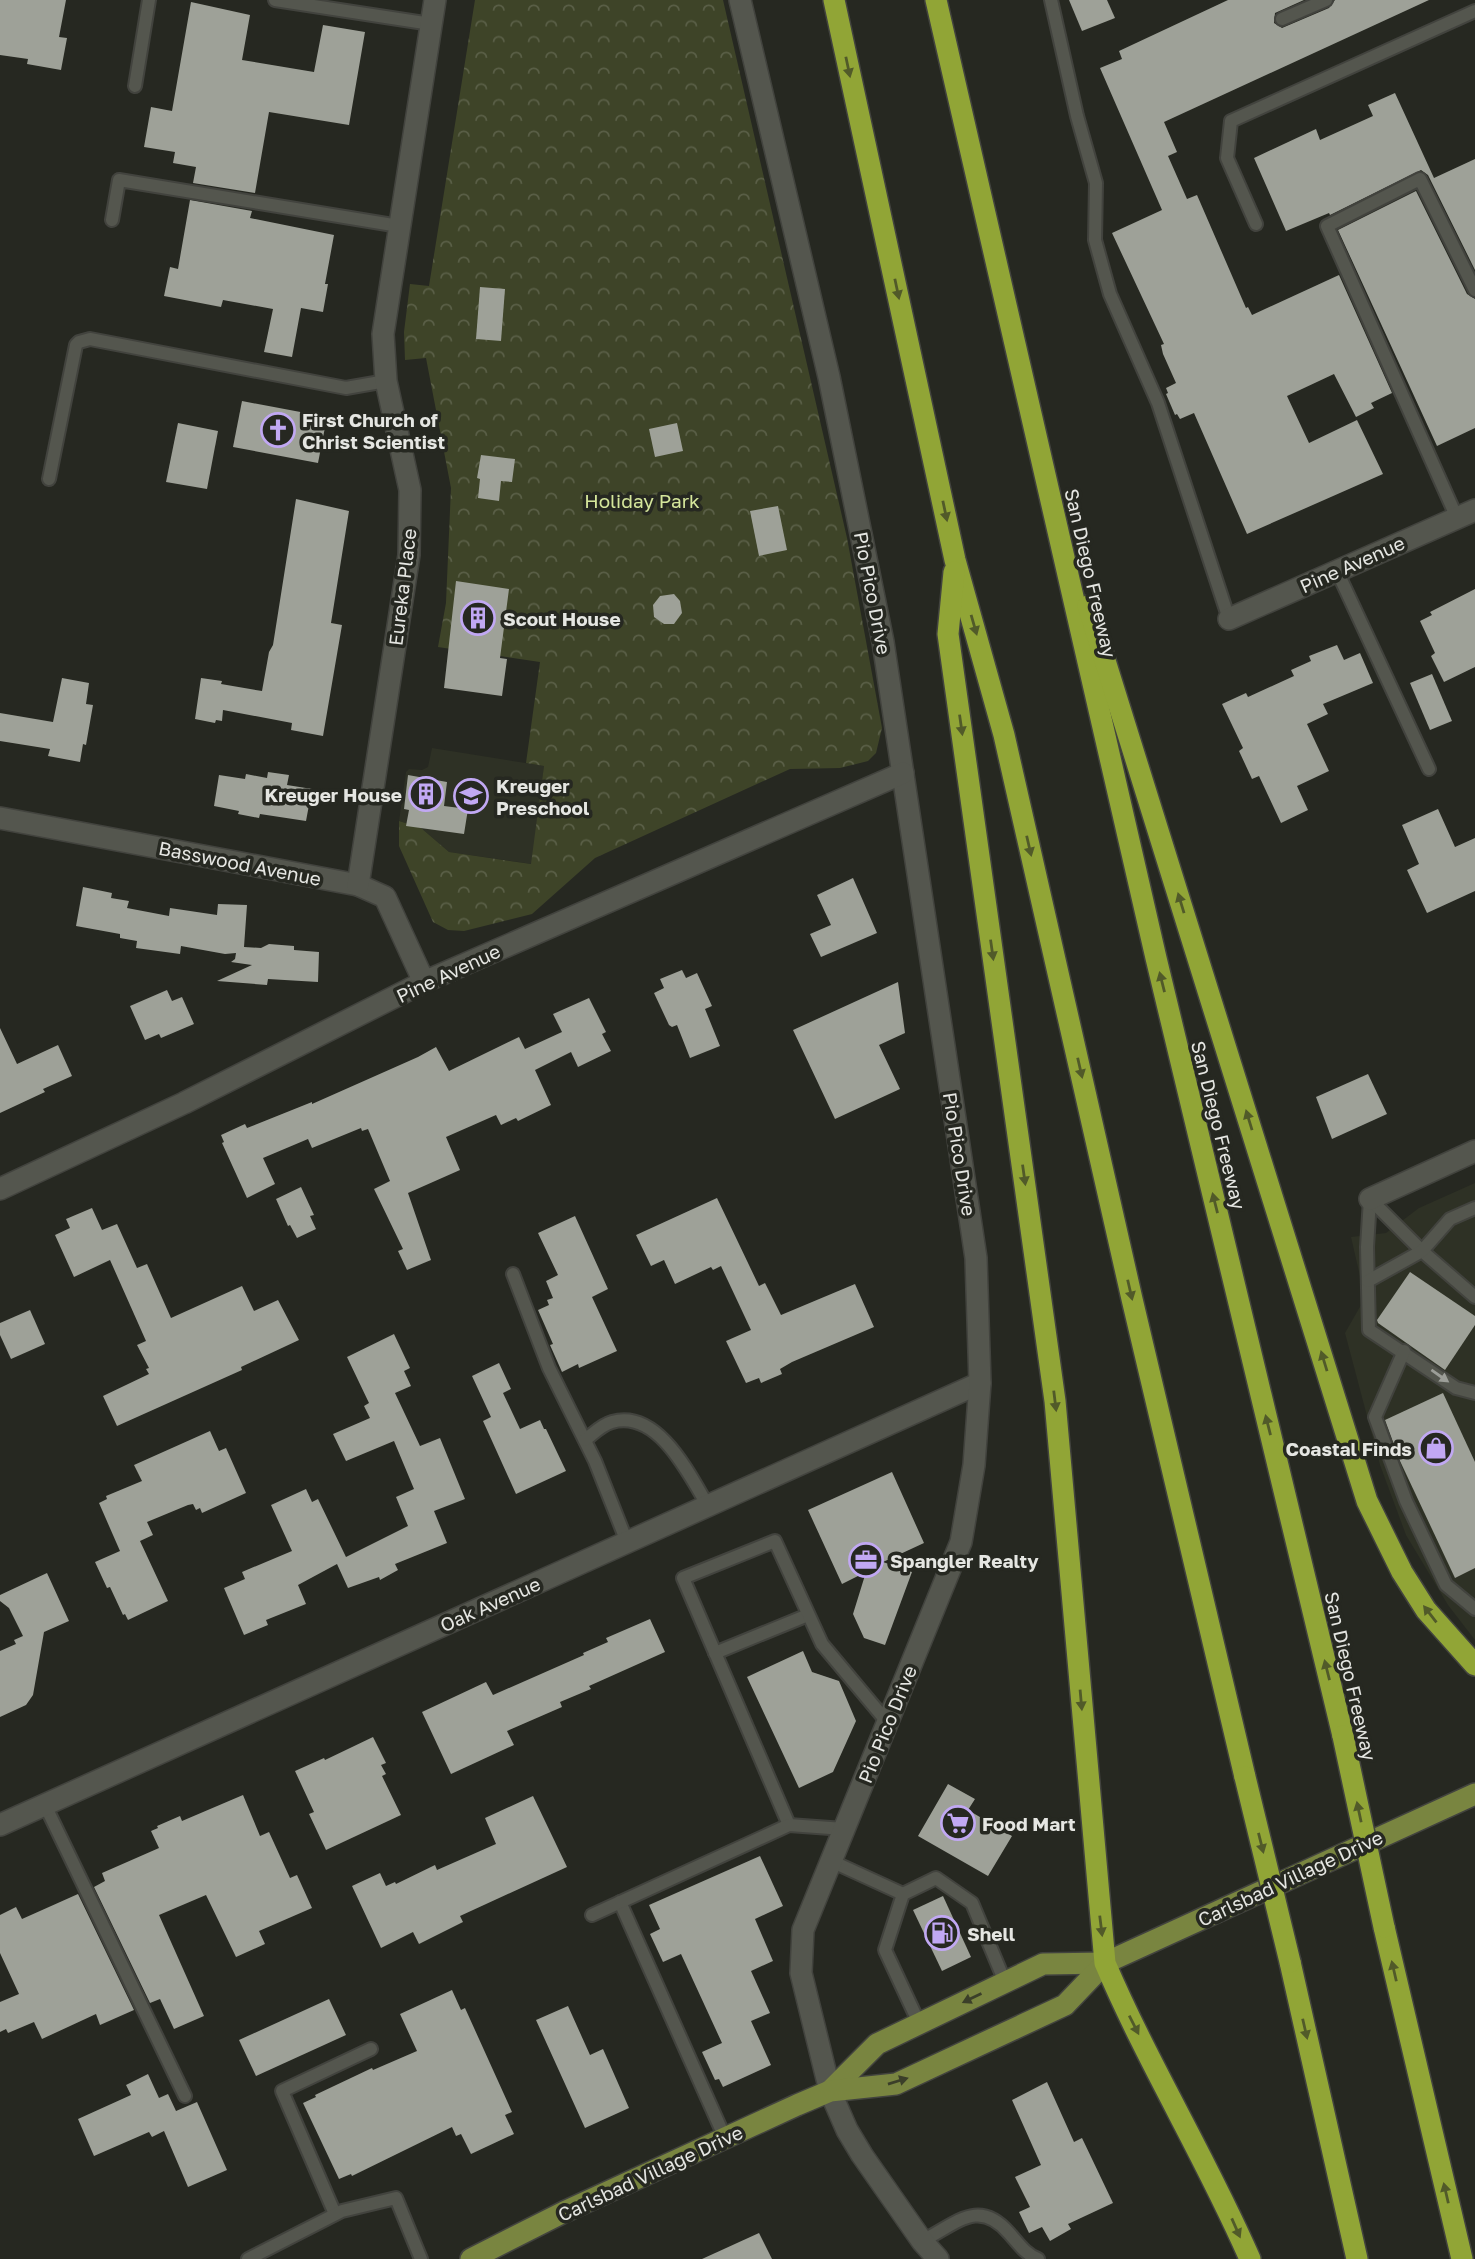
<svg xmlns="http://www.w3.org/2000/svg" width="1475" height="2259" font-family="'Golos Text',sans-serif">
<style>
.built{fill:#2e3125}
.park{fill:url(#park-crowns)}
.building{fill:#9ea198}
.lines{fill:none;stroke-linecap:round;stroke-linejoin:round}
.service-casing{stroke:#42433e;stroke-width:16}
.minor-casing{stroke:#42433e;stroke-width:24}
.tertiary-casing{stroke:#42433e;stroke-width:24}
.primary-casing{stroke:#42433e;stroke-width:24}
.motorway-casing{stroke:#42433e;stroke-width:24}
.service{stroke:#54564e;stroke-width:12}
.minor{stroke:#54564e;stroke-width:21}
.tertiary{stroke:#54564e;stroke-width:21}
.primary{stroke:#798540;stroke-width:21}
.motorway{stroke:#91a536;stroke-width:21}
.motorway-bridge-casing{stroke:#42433e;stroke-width:24;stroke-linecap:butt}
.motorway-bridge{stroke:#91a536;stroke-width:21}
.oneway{fill:#515a29}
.oneway2{fill:#9c9e98}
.oneway3{fill:#3b3f29}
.labels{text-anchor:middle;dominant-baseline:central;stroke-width:7;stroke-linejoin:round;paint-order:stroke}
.poi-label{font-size:19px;font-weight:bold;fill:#e5e6e2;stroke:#262821;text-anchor:start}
.park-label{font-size:19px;fill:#d5e69b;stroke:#262821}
.street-label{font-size:19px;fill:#e5e6e2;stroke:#262821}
</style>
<defs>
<pattern id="park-crowns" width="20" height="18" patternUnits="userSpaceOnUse" patternTransform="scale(1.75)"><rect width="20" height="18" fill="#3e4428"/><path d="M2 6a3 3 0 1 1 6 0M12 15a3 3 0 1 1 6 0" fill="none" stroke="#5a5f47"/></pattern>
</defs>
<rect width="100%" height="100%" fill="#262821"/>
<g class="built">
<polygon points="432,748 544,766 532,864 449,852 421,828 399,821 406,772 409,769 422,770 428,767"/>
<polygon points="1475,1183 1475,1640 1448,1605 1406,1535 1380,1465 1345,1333 1365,1298 1351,1237 1386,1233 1419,1208"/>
</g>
<polygon class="park" points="475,0 723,0 847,538 882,728 876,753 868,761 840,768 790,769 595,858 532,914 464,931 448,930 433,922 399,846 399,821 421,828 449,852 531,864 544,766 526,763 540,662 438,647 446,603 451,488 426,358 405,360 404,332 410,284 429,286"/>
<g class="building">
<polygon points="0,0 66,0 59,37 67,38 61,70 27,64 28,59 0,55"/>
<polygon points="1069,0 1107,0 1115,18 1082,31"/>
<polygon points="1228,0 1304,0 1275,13 1274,23 1282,28 1329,8 1335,0 1429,0 1164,122 1177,152 1168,156 1187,199 1197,195 1246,308 1248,307 1252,315 1339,275 1392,393 1371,403 1374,408 1356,417 1334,374 1287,396 1309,443 1357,420 1383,474 1247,534 1194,413 1180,419 1177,414 1175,415 1166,394 1168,393 1166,388 1176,383 1163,354 1161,345 1164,344 1112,233 1162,210 1100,68 1122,59 1119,51"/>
<polygon points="191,2 250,15 242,60 314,72 323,25 365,32 349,125 269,112 255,193 193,183 196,167 173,163 175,152 144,147 151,107 172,111"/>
<polygon points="1395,93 1434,178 1475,159 1475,270 1428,175 1421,170 1330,215 1329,213 1286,231 1254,158 1316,129 1320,140 1373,116 1368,105"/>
<polygon points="1416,191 1467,294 1475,299 1475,428 1437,446 1338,230"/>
<polygon points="190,200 252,211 250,218 334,235 325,284 328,284 323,312 301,308 292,357 264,352 273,309 223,300 221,307 164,296 170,267 178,269"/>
<polygon points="480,287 505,289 501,341 476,339"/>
<polygon points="242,401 327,417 318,463 233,447"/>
<polygon points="178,423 218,431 207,489 166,482"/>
<polygon points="677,423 683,451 655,457 649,429"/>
<polygon points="481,455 515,459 512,482 501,481 499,501 478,498 480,479 477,478"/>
<polygon points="296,499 349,511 331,623 342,625 323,736 291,730 292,723 223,710 222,721 216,720 215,723 195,719 201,678 222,681 221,684 262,691 269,652 273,645"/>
<polygon points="778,506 787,550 759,556 750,511"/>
<polygon points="456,581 509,589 500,658 507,659 502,696 444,688"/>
<polygon points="1475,589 1475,667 1444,682 1431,656 1435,653 1420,621 1432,615 1430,612"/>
<polygon points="674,594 680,601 682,613 674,624 664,624 654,617 653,605 660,596"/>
<polygon points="1337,645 1344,660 1360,653 1373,683 1323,704 1328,714 1307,724 1329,771 1297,786 1308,810 1281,823 1259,776 1252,779 1239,751 1243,748 1222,704 1246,693 1248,697 1294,676 1291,670 1311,661 1309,656"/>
<polygon points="1432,674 1452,721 1430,730 1410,683"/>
<polygon points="62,678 89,683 86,704 93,705 86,745 83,744 80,762 48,756 50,749 0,741 0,713 53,722"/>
<polygon points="268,772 289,775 287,785 312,789 306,821 260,814 259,818 238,814 239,811 214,806 219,775 245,779 246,774 267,778"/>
<polygon points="408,775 447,782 444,806 468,809 464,834 406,826 409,810 404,809"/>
<polygon points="1438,809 1455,847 1475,838 1475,891 1427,913 1407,870 1419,864 1402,825"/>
<polygon points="853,878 877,933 821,957 810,934 831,925 817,895"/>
<polygon points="83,887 112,893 111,898 129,901 127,908 169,916 170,908 217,915 218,904 247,905 244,947 261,948 269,944 294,946 294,950 319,952 318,982 268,979 267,985 217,981 252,965 231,962 235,959 236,953 225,954 181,946 180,954 136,948 137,941 120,938 120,934 76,926"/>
<polygon points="682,970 686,978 697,973 712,1006 705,1009 720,1046 690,1058 677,1025 672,1027 669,1025 654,993 664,988 660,979"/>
<polygon points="898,982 905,1033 879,1045 900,1089 835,1119 793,1030"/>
<polygon points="167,990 172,1001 182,997 194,1024 161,1038 159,1034 145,1040 130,1006"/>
<polygon points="589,998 606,1032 602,1034 611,1051 578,1067 571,1052 535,1070 551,1105 518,1121 516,1118 501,1125 496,1115 446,1137 460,1170 408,1193 431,1260 407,1270 398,1251 403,1249 374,1189 390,1181 368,1129 362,1131 361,1128 312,1148 308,1139 263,1158 275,1184 247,1198 222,1143 224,1142 221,1135 245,1124 247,1128 312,1102 312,1104 418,1057 436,1047 449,1071 519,1037 525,1049 562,1032 553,1014"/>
<polygon points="0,1028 17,1064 58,1045 72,1076 43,1089 45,1092 0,1113"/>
<polygon points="1368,1074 1387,1114 1332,1139 1316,1097"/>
<polygon points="301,1187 314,1215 310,1216 316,1229 297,1238 290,1225 288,1226 276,1199"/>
<polygon points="717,1198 759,1286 765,1283 781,1315 855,1284 874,1327 792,1362 780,1369 782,1374 761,1383 759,1378 746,1383 726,1341 751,1330 721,1266 713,1270 711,1267 675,1284 664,1260 651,1266 636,1235"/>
<polygon points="92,1208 102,1230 117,1224 137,1268 147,1264 171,1318 242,1286 254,1311 278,1300 299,1340 241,1367 242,1370 117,1426 103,1396 149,1374 146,1369 149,1368 137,1345 146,1341 110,1260 74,1277 55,1235 70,1228 66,1219"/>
<polygon points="575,1216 608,1289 592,1297 617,1351 579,1368 578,1364 562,1372 550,1345 553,1344 538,1310 549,1305 547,1300 553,1298 546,1281 558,1275 538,1233"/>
<polygon points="1410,1272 1475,1316 1475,1325 1445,1370 1378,1323 1377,1320"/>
<polygon points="30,1310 45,1344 11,1359 0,1335 0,1323"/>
<polygon points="394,1334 410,1368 404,1371 411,1386 395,1393 420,1446 440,1438 465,1499 434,1511 447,1543 395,1564 398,1570 380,1580 379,1577 348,1588 337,1564 298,1585 306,1604 266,1620 268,1625 244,1635 224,1588 245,1579 242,1572 292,1551 271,1505 306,1489 312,1502 318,1499 346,1557 408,1526 396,1497 414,1489 394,1441 346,1461 333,1434 370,1418 364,1406 369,1403 347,1357"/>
<polygon points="499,1363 511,1389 503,1393 520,1429 540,1420 544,1429 546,1429 566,1471 516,1494 483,1421 491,1417 472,1376"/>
<polygon points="1443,1393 1475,1462 1475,1568 1455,1578 1400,1461 1385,1420"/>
<polygon points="210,1431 219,1451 226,1448 246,1493 202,1513 200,1508 196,1510 193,1504 188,1505 147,1522 153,1535 140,1541 168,1601 128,1620 125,1614 123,1615 110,1587 107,1588 95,1562 120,1551 99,1503 107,1499 106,1496 142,1481 134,1465"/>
<polygon points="892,1472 924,1543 883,1562 912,1572 885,1645 864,1638 853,1614 866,1572 842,1584 808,1510"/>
<polygon points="47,1573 69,1621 44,1632 33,1695 26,1705 0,1717 0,1651 16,1644 14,1640 23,1636 9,1608 0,1601 0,1595"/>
<polygon points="650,1619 665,1652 589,1686 591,1689 560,1702 562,1707 507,1731 514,1745 451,1774 422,1712 486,1682 493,1695 584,1655 583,1653 608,1642 606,1638"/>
<polygon points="803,1651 812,1672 839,1681 856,1721 833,1772 799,1788 747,1677"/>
<polygon points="373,1737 386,1763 381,1765 386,1774 382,1776 401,1815 326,1850 309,1814 314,1812 295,1771 324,1758 325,1760"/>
<polygon points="948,1784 975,1799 968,1810 1012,1836 988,1876 918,1836"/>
<polygon points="243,1795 260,1836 269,1832 290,1878 297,1875 312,1908 259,1931 265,1944 236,1957 206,1895 159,1915 204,2016 174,2029 160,1999 150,2003 94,1887 105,1881 102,1873 159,1848 151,1831 158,1828 157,1826 180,1816 182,1821"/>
<polygon points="533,1796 567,1867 460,1916 463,1922 419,1944 413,1932 381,1948 352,1886 380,1873 386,1886 395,1882 396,1884 435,1865 437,1870 496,1844 485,1818"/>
<polygon points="760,1856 783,1906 755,1919 773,1961 751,1971 770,2013 751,2021 771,2065 723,2087 719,2079 715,2080 702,2052 722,2043 681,1954 663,1962 650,1934 660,1929 649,1905"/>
<polygon points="78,1894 134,2010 100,2025 96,2014 42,2039 34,2022 8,2033 6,2029 0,2032 0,2002 19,1994 0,1953 0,1915 16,1907 22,1919"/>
<polygon points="943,1896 971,1957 942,1971 913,1910"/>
<polygon points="452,1990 461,2010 465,2008 512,2112 505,2115 514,2134 471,2154 461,2134 456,2136 452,2127 352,2176 351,2174 339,2179 303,2103 316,2097 315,2095 372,2068 373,2070 417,2051 400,2014"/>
<polygon points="329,1999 346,2035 256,2076 239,2040"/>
<polygon points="568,2006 590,2055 603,2049 629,2108 585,2128 536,2020"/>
<polygon points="148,2074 159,2098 168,2094 176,2111 197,2102 227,2170 188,2187 164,2131 152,2137 149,2132 94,2156 78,2119 131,2095 126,2085"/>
<polygon points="1047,2082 1074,2142 1082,2138 1113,2203 1068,2224 1071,2229 1050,2241 1042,2227 1029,2233 1019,2212 1030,2207 1015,2177 1041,2165 1012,2100"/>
<polygon points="759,2233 772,2259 702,2259"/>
</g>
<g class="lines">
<g class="service-casing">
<g id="service">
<polyline points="275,0 431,24"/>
<polyline points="1051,0 1077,116 1096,183 1095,240 1110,294 1158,403 1229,619"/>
<polyline points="1282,19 1326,0"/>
<polyline points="135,86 149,0"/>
<polyline points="112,220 119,180 399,226"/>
<polyline points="1256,224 1227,158 1231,121 1475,11"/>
<polyline points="49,479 76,345 79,342 90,339 346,388 386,381"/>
<polyline points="1457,518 1327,226 1420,179 1475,290"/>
<polyline points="1337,571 1429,769"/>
<polyline points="1370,1199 1367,1247 1369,1330 1456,1388 1475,1393"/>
<polyline points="1370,1199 1422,1251 1475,1297"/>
<polyline points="513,1274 549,1368 595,1461 627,1542"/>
<polyline points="1368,1281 1422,1251 1450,1219 1475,1208"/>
<polyline points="1404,1351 1375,1417 1406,1501 1446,1585 1475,1609"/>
<path d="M585 1440C593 1434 601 1425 612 1422 658 1409 689 1474 708 1506"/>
<polyline points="715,1653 808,1615"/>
<polyline points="45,1805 185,2096"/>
<polyline points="789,1825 683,1578 775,1541 822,1644 888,1723"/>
<polyline points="831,1861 903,1894"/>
<polyline points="620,1902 725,2138"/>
<polyline points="592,1915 789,1825 844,1829"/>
<polyline points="919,2023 885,1950 903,1894 936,1878 972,1903 1005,1982"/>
<polyline points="335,2214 282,2091 371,2049"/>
<path d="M922 2241C955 2225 978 2197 1009 2233 1018 2243 1025 2254 1038 2259"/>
<polyline points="248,2259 342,2211 396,2198 421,2259"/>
</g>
</g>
<g class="minor-casing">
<g id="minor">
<polyline points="1229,619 1475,510"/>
<polyline points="0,1189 184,1103 424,982"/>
<polyline points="1370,1199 1475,1151"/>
<path d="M0 1825C326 1675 654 1530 980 1383"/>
</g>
</g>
<g class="tertiary-casing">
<g id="tertiary">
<polyline points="740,0 829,377 883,642 976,1258 980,1383 974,1465 961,1542 803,1930 801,1973 830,2091 847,2130 862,2155 922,2241 938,2259"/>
<polyline points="0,818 358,885 385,897 424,982 903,773"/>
<polyline points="358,885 409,555 410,490 386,381 383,334 435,0"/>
</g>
</g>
<g class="primary-casing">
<g id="primary">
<polyline points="830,2091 877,2044 1043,1964 1105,1963"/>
<polyline points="471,2259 564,2212 797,2105 830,2091 896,2084 1065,2005 1105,1963 1475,1794"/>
</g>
</g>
<g class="motorway-casing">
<g id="motorway">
<polyline points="834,0 955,560 1004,735 1132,1299 1245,1777"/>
<polyline points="936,0 1156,958 1343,1736"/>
<path d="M954 572 948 634 1055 1401 1105 1963C1148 2064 1206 2158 1250 2259"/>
<polyline points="1088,606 1367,1501 1402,1572 1426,1610 1475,1665"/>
<polyline points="1384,1927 1462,2259"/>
<polyline points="1290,1962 1357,2259"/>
</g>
</g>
<use href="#service" class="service"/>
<use href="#minor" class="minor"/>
<use href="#tertiary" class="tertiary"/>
<use href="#primary" class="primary"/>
<use href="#motorway" class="motorway"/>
<g class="motorway-bridge-casing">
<g id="motorway-bridge">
<polyline points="1343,1736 1384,1927"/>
<polyline points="1245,1777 1290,1962"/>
</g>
</g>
<use href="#motorway-bridge" class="motorway-bridge"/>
</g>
<defs><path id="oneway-solid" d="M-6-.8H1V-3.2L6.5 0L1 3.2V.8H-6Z" transform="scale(1.75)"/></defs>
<g class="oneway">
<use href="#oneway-solid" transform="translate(848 67) rotate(78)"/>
<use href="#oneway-solid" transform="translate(897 289) rotate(78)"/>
<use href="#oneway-solid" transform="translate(945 511) rotate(78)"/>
<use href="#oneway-solid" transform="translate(974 625) rotate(74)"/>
<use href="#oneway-solid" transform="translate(961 725) rotate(82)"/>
<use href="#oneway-solid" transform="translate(1029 846) rotate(77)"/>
<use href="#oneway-solid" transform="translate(1181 903) rotate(-107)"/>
<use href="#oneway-solid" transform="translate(992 950) rotate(82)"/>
<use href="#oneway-solid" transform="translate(1162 982) rotate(-104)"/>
<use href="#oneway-solid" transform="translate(1080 1068) rotate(77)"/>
<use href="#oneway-solid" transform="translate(1249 1120) rotate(-107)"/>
<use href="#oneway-solid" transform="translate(1024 1175) rotate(82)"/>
<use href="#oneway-solid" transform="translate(1215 1203) rotate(-104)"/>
<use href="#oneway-solid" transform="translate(1130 1290) rotate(77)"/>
<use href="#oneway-solid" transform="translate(1324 1361) rotate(-107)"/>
<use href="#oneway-solid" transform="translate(1055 1401) rotate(83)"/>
<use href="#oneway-solid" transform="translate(1268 1425) rotate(-104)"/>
<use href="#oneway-solid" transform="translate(1430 1614) rotate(-128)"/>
<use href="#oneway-solid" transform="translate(1327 1670) rotate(-104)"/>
<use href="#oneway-solid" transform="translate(1081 1700) rotate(85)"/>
<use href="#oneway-solid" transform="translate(1359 1812) rotate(-102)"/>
<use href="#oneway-solid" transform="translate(1261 1843) rotate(76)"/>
<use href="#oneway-solid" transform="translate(1101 1926) rotate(83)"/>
<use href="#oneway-solid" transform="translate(1394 1971) rotate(-103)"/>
<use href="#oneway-solid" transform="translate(1134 2025) rotate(63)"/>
<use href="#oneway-solid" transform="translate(1305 2029) rotate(77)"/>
<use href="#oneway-solid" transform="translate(1446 2193) rotate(-103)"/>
<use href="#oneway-solid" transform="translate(1236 2228) rotate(66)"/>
</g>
<use class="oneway2" href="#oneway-solid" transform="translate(1440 1376) rotate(35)"/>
<g class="oneway3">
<use href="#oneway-solid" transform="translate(972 1998) rotate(154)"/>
<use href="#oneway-solid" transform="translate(898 2081) rotate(-17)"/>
</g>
<defs>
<g id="church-ring" transform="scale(1.75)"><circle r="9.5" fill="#262821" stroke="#c1a8f3" stroke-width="1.5"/><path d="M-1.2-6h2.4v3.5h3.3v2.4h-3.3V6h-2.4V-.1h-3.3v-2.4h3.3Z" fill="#c1a8f3"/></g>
<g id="building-ring" transform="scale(1.75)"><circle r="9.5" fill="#262821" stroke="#c1a8f3" stroke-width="1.5"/><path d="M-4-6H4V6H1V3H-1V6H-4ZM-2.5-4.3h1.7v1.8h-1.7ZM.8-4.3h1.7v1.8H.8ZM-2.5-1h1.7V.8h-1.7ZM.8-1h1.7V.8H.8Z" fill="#c1a8f3"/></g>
<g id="school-ring" transform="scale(1.75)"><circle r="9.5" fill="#262821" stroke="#c1a8f3" stroke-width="1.5"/><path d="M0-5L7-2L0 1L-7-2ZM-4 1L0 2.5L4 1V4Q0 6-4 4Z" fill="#c1a8f3"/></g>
<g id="shop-ring" transform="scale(1.75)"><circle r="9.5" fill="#262821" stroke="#c1a8f3" stroke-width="1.5"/><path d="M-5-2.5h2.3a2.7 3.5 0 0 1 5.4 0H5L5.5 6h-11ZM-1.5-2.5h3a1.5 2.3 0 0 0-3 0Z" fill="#c1a8f3"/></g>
<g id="office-ring" transform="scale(1.75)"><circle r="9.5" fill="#262821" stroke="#c1a8f3" stroke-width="1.5"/><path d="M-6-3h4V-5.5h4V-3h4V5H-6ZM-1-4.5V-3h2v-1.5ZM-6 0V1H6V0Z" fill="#c1a8f3"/></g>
<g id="supermarket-ring" transform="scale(1.75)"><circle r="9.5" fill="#262821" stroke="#c1a8f3" stroke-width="1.5"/><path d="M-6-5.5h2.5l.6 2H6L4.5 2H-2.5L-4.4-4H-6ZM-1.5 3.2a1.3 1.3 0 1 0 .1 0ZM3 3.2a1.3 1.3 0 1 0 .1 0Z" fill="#c1a8f3"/></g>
<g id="fuel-ring" transform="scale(1.75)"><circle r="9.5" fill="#262821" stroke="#c1a8f3" stroke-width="1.5"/><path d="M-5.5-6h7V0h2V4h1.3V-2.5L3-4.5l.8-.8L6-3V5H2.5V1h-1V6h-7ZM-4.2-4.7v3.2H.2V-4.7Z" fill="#c1a8f3"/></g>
</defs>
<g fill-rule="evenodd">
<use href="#church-ring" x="278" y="430"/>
<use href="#building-ring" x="478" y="618"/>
<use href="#building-ring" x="426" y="794"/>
<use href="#school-ring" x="471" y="796"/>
<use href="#shop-ring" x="1436" y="1448"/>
<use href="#office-ring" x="866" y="1560"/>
<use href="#supermarket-ring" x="958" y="1823"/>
<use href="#fuel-ring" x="942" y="1933"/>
</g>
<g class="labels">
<g class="poi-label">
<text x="302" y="419">First Church of<tspan x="302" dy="22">Christ Scientist</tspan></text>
<text x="503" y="618">Scout House</text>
<text x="496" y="785">Kreuger<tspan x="496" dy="22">Preschool</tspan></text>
<text x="402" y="794" text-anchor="end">Kreuger House</text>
<text x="1412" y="1448" text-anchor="end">Coastal Finds</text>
<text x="890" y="1560">Spangler Realty</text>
<text x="982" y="1823">Food Mart</text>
<text x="967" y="1933">Shell</text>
</g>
<g class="park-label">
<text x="642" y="500">Holiday Park</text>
</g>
<g class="street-label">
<text transform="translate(1352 564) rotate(-24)">Pine Avenue</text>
<text transform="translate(1091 573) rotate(77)">San Diego Freeway</text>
<text transform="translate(402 587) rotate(-83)">Eureka Place</text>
<text transform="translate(873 593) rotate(79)">Pio Pico Drive</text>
<text transform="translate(240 863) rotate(11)">Basswood Avenue</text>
<text transform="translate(448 973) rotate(-25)">Pine Avenue</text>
<text transform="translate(1219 1125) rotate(76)">San Diego Freeway</text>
<text transform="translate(960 1154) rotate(81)">Pio Pico Drive</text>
<text transform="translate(490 1604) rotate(-24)">Oak Avenue</text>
<text transform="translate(1351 1676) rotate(77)">San Diego Freeway</text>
<text transform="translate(887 1724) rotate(-68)">Pio Pico Drive</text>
<text transform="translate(1290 1878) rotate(-25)">Carlsbad Village Drive</text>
<text transform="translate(650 2173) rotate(-25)">Carlsbad Village Drive</text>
</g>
</g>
</svg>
